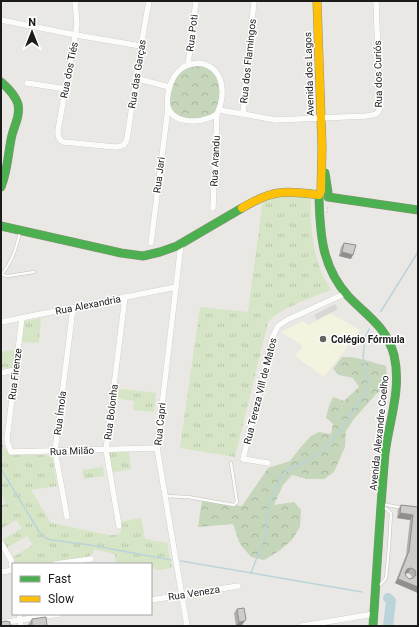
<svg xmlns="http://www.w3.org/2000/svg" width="419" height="627" font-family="Roboto,sans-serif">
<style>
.education{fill:#f3f3df}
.religious{fill:#d8d7d5}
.grass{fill:url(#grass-tufts)}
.forest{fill:url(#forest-crowns)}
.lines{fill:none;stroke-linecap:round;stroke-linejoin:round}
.stream{stroke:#bad4da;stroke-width:1.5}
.river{stroke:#bad4da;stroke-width:10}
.lane-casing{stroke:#c1c0be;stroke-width:3.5}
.street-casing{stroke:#c1c0be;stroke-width:6}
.fast-casing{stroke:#90917e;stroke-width:9}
.slow-casing{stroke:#90917e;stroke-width:9}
.path{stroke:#d4c8c6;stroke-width:1;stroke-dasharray:2 2;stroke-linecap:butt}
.lane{stroke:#fcfcfb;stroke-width:2.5}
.street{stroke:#fcfcfb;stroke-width:5.5}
.fast{stroke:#4caf50;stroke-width:8}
.slow{stroke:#ffc107;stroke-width:8}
.wall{fill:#b1afad;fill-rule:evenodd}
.shaded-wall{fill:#908f8d}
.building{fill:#ceccc9;stroke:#908f8d;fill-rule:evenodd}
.poi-dot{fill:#636361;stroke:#fff;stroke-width:1.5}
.labels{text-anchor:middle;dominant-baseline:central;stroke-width:3;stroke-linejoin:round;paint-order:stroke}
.street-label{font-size:10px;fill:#1b1b1b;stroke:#fff}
.poi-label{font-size:10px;font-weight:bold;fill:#1b1b1b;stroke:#fff;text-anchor:start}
</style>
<defs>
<pattern id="grass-tufts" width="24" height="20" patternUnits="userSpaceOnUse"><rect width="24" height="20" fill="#d6e5c5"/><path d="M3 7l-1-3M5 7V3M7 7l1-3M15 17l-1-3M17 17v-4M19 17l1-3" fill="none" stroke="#b7c4a9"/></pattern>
<pattern id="forest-crowns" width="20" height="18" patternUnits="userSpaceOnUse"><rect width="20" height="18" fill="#c5d6bb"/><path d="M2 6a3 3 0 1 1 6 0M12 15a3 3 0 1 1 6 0" fill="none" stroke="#a9b7a0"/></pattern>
</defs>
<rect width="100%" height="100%" fill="#eae8e4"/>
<polygon class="education" points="330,313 360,330 324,377 295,356 303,346 281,332 303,321 309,325"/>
<polygon class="religious" points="335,304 338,309 317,320 314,315"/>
<g class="grass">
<path d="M284 193 311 197C311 222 311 244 320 268 322 275 327 283 331 290 313 297 280 308 268 322L235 457 180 448 200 307 248 312 263 199Z"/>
<polygon points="41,318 39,343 21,342 24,322 26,321"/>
<polygon points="13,350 15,350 12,367 11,368 1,369 1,352"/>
<polygon points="115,388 156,393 154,412 133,410 134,401 114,398"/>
<path d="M1 442 9 455H52L57 486 31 490 51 523 109 535C121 535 123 534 120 522L141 518 145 539 167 543 172 568 158 570 151 568V564H126L115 562V554L93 549V553L89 557 39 564H15L13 557 33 545 27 536 7 548 2 540 22 528 16 520 1 529V506L6 503 1 495Z"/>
<polygon points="129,451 131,469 111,473 108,452"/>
<polygon points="103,467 104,476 84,479 82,470"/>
</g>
<g class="forest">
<path d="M199 65 211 70 218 80 220 95 216 113C213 114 210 116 207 117 196 120 173 120 170 105 169 100 170 95 171 90 173 82 177 73 184 69 189 66 194 66 199 65Z"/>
<path d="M342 357C357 356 371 362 386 366L388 387 377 393 354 419 346 431 345 447 334 472 324 479H307L292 475 283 485 274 505 294 502 301 510 300 527 292 540 279 551 264 560 251 557 240 544 233 524 198 527 202 501 242 506 268 468 290 461 300 448 311 436 319 432 331 434 333 424 326 417 329 406 333 397 344 401 359 387 353 378 339 375 333 369Z"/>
</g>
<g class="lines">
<g class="stream">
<polyline points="381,311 418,252"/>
<polyline points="1,469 40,533 44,537 51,540 90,545 171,560"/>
<polyline points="181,561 362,592"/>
<polyline points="251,573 266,534 267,512 276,487 285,472 311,459 325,449 347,421 364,395 368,385 368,376 363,357 365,338 369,329"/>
</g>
<polyline class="river" points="388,626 391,601 388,598"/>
<g class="lane-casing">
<g id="lane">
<path d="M1 275C12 263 17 247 20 231"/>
<polyline points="2,275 8,276 34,272"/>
<polyline points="165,496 188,497 234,505 237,502 231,463"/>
<polyline points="382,504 403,508"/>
<polyline points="378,585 381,584 386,578 389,547 391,513 384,507"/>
</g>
</g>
<g class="street-casing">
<g id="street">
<path d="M75 1 77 24 76 31 58 130C58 136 58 140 64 142L115 147C121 147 125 146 127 139L141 46 149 1"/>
<path d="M254 1 243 114 276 120 366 116C374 115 378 115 380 107L376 1"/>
<polyline points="1,20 76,35 141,46"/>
<path d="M199 63C225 67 226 95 217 114 214 116 210 118 206 119 194 123 172 122 168 107 166 102 168 95 169 89 171 81 175 73 182 68 187 64 193 64 199 63Z"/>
<polyline points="188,65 196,1"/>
<polyline points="135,78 169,87"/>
<polyline points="27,83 66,89"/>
<polyline points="219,110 243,114"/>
<polyline points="213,208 217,114"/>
<polyline points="151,243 168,108"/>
<polyline points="181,244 157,448 187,626"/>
<polyline points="22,318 7,439 8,444 11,452 157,448"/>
<polyline points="1,322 176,287"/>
<polyline points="1,373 15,370"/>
<polyline points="268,463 243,459 273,336 278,326 287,320 346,293"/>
<polyline points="67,517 55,451 73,308"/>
<polyline points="119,526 106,450 125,297"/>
<polyline points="1,543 11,560 13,572"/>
<polyline points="55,564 91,559"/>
<polyline points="1,572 13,570"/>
<polyline points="151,600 238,586"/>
<polyline points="19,614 21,626"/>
<polyline points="1,623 59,614"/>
<polyline points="302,626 374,614"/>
</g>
</g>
<g class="fast-casing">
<g id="fast">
<path d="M1 82C8 88 15 95 18 104 20 116 15 124 12 135 8 152 8 170 1 187"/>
<polyline points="325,173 328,192"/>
<path d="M319 197C320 235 322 267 348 296 367 316 386 326 394 355 402 389 389 421 385 454 380 511 377 569 373 626"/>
<polyline points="328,197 418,210"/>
<polyline points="1,226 121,253 143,256 160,252 177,246 242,208"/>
</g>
</g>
<g class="slow-casing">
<g id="slow">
<polyline points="317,1 322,147 321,191"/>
<path d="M242 208C272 190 284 190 319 195"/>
</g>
</g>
<polyline class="path" points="327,213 328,205"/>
<use href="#lane" class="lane"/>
<use href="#street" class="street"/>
<use href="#fast" class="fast"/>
<use href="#slow" class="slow"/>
</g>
<g class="wall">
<polygon points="344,243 351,259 339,256 341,247"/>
<path d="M401 505 418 507V593L395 583 406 555 410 520 397 518 398 509ZM408 573 411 575 412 578 409 579 406 576 405 574Z"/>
<polygon points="237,609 246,619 242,625 236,626 234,613"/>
<polygon points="32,619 47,626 27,626"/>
</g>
<g class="shaded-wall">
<polygon points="342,252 353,255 351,259 339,256"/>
<polygon points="400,513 413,515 410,520 397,518"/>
<polygon points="411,568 408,573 404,574 407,569"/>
<polygon points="398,579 418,587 418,593 395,583"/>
<polygon points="246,619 242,625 236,626 239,622"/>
</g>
<g class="building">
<polygon points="344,243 356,245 353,255 342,252"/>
<path d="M401 505 418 507V587L398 579 409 551 413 515 400 513ZM411 568 415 570 416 575 413 578 409 579 406 576 405 573 407 569Z"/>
<polygon points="244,608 246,619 245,620 245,621 239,622 237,609"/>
<polygon points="46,617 47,626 32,626 32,619"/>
<polygon points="6,621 10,622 10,626 1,626 1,622"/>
</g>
<circle class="poi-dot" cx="323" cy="339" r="4"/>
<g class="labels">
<g class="street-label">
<text transform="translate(192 33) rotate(-83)">Rua Poti</text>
<text transform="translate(248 61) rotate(-84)">Rua dos Flamingos</text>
<text transform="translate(69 70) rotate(-79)">Rua dos Tiés</text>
<text transform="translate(137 74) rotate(-81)">Rua das Garças</text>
<text transform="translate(309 74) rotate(-92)">Avenida dos Lagos</text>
<text transform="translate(378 74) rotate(-91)">Rua dos Curiós</text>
<text transform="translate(215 161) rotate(-87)">Rua Arandu</text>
<text transform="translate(159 175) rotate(-83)">Rua Jari</text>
<text transform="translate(88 305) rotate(-11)">Rua Alexandria</text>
<text transform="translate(15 374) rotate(-83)">Rua Firenze</text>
<text transform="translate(260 391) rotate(-76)">Rua Tereza Vill de Matos</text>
<text transform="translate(111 412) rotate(-83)">Rua Bolonha</text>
<text transform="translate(60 413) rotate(-83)">Rua Ímola</text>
<text transform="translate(160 424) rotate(-84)">Rua Capri</text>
<text transform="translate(379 433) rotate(-84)">Avenida Alexandre Coelho</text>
<text transform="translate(72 451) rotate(-2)">Rua Milão</text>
<text transform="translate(194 593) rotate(-9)">Rua Veneza</text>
</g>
<g class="poi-label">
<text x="331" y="339">Colégio Fórmula</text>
</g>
</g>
<rect width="419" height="627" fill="none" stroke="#1b1b1b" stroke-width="4"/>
<rect x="12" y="563" width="140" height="52" fill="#ffffff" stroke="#a4a4a4"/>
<rect x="20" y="576" width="20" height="6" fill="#4caf50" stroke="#a4a4a4"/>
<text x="48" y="583" font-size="12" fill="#1b1b1b">Fast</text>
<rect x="20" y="596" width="20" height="6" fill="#ffc107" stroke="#a4a4a4"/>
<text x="48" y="603" font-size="12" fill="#1b1b1b">Slow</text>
<g transform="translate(32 32)" stroke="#ffffff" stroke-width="3" paint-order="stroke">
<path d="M0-3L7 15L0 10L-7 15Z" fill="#1b1b1b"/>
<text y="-6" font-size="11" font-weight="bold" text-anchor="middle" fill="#1b1b1b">N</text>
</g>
</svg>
